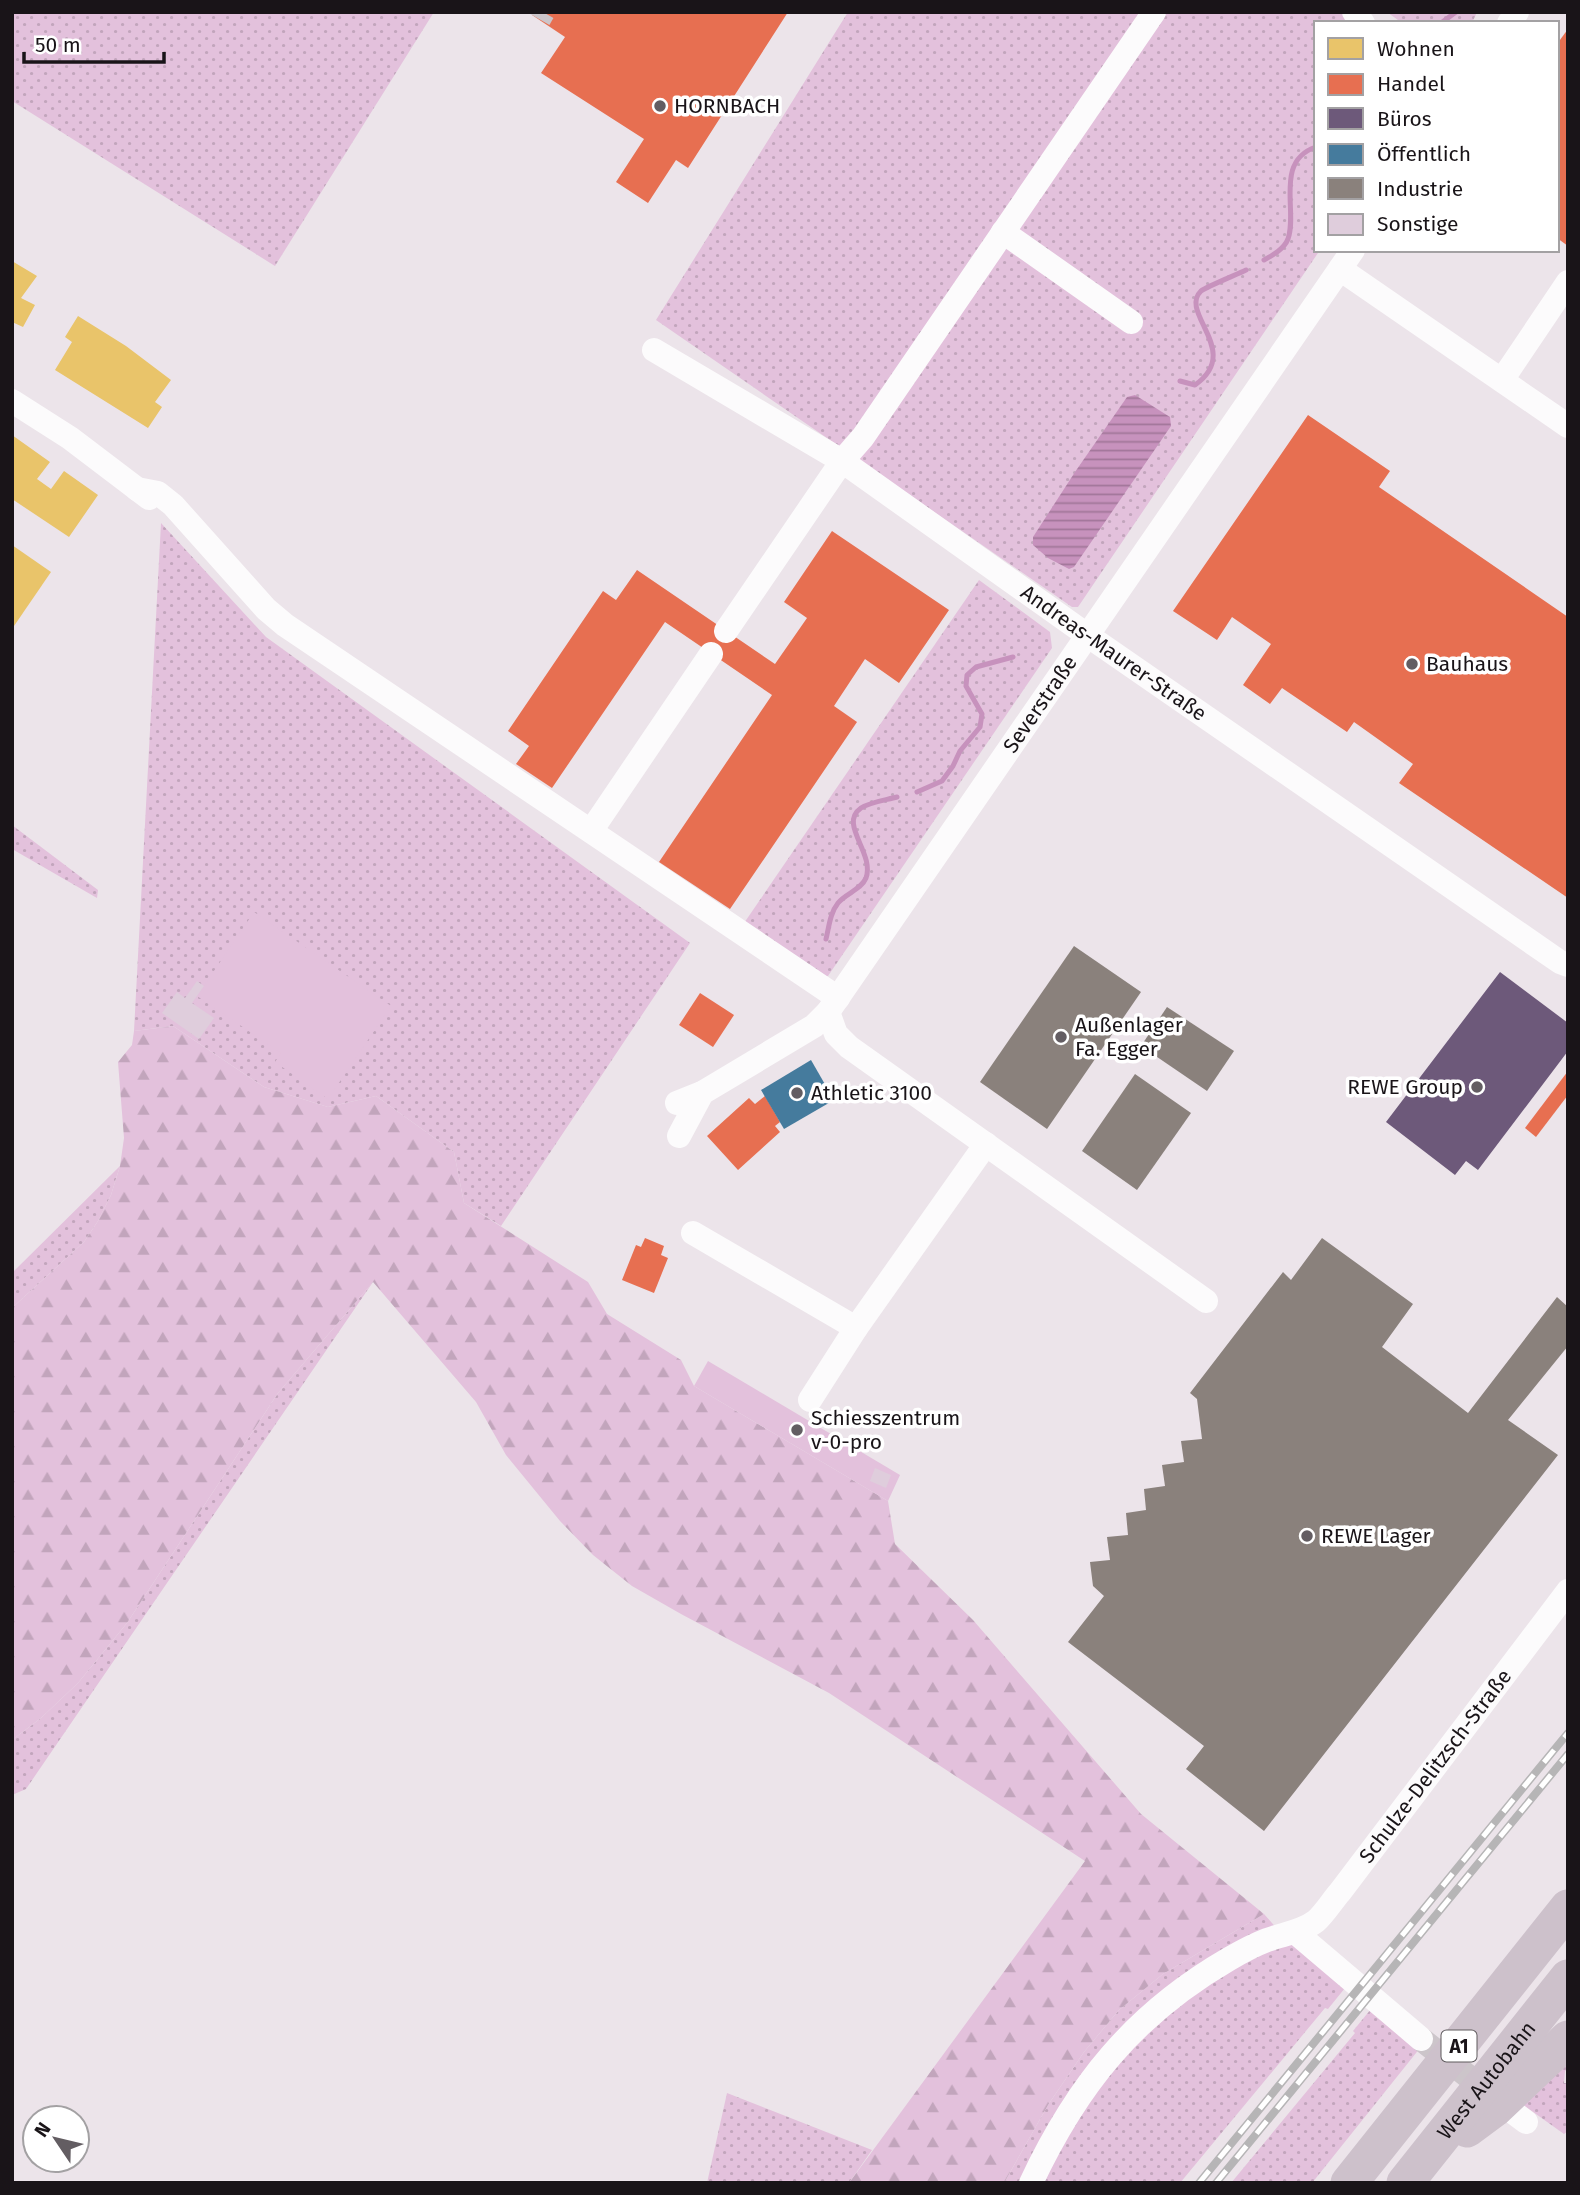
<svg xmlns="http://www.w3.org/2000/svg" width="1580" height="2195" font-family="'Fira Sans',sans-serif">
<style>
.grass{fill:url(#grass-dots)}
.forest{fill:url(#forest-firs)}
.pitch{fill:#e3c1dc}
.water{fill:url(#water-rules)}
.homes{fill:#e9c46a}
.shops{fill:#e76f51}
.offices{fill:#6d597a}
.public{fill:#457b9d}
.industry{fill:#8a817c}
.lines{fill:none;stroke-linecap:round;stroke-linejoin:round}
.stream{stroke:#c792bd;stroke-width:5}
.building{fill:#dfcddc}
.minor-tunnel{stroke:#ccc5ca;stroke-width:24;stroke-dasharray:24 12;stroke-linecap:butt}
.minor{stroke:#fcfbfc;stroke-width:24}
.highway{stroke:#cdc1cb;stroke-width:37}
.rail-casing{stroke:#b6b5b6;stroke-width:8}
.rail{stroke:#fff;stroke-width:5;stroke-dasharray:16;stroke-linecap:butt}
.poi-dot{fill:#635d62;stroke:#fff;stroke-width:2.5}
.labels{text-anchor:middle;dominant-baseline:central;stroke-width:7;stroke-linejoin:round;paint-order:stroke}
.shield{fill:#fff;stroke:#5e5a5d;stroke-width:2}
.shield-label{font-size:19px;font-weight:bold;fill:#191418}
.poi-label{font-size:21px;fill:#191418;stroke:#fff;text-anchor:start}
.street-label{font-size:21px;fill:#191418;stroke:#fff}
</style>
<defs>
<pattern id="grass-dots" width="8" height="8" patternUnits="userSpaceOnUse" patternTransform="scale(1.75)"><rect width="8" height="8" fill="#e3c1dc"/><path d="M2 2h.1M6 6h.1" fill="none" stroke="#c2a5bc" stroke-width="1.8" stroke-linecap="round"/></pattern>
<pattern id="forest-firs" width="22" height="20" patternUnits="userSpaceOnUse" patternTransform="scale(1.75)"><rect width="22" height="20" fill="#e3c1dc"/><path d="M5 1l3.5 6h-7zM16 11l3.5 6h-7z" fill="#c2a5bc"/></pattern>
<pattern id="water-rules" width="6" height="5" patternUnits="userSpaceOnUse" patternTransform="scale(1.75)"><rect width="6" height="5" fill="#c792bd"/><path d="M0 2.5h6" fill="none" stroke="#a17699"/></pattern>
</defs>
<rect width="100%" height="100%" fill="#ece4ea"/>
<g class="grass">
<polygon points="12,12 434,12 275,266 12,101"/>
<polygon points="848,12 1361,12 1354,23 1316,23 1316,250 1320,250 1078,607 1072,607 656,320"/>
<polygon points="1387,12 1477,12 1472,23 1402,23"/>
<polygon points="161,523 266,637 690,943 501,1226 464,1203 454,1152 376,1096 328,1107 264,1087 173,1026 134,1031"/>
<polygon points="979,580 1050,632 1052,648 828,976 817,977 742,926"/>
<polygon points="12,825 98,890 97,898 12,849"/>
<polygon points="120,1166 111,1195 98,1221 84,1242 12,1308 12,1273"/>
<polygon points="373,1282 26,1789 12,1795 12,1740 41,1718 78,1683 127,1623 278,1393"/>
<polygon points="1264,1914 1286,1939 1345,1988 1328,2009 1325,2008 1180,2183 1004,2183 1048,2105 1084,2052 1119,2010 1163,1974"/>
<polygon points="1371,2009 1420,2048 1312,2183 1231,2183 1355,2033 1353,2031"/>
<polygon points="1568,2054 1568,2069 1565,2071 1564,2083 1568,2083 1568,2131 1564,2134 1515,2099"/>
<polygon points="727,2093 872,2150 849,2183 707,2183"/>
</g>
<polygon class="forest" points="173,1026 264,1087 328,1107 376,1096 454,1152 464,1203 588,1282 607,1314 681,1360 694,1386 888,1501 895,1544 973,1620 1141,1814 1264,1914 1163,1974 1119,2010 1084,2052 1048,2105 1004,2183 849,2183 1085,1861 829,1693 681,1614 632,1586 593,1555 560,1521 506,1455 476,1402 373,1282 278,1393 127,1623 78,1683 41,1718 12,1740 12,1308 84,1242 98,1221 111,1195 120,1166 124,1138 118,1062 132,1045 134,1031"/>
<g class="pitch">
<polygon points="254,912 391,1006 328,1099 275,1062 281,1053 197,996"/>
<polygon points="708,1361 900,1475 888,1501 694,1386"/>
</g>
<polygon class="water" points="1135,395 1170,417 1171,426 1074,567 1069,569 1048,558 1033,545 1033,537 1075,472 1127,397"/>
<g class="homes">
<polygon points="12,261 37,276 21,298 35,305 23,327 12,322"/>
<polygon points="78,316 126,346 171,380 155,402 162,407 148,428 55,370 72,342 65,337"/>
<polygon points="12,435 50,462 37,479 51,489 64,471 98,495 69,537 12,499"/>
<polygon points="12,545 51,572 14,626 12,625"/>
</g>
<g class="shops">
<polygon points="534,12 788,12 688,168 676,160 648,203 616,182 644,139 541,73 565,37 532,15"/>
<polygon points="1568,29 1568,246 1557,238 1557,44"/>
<polygon points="1308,415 1390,471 1379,487 1568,617 1568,898 1399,783 1413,764 1354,722 1347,732 1282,688 1270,704 1243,685 1271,644 1232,617 1217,640 1173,611"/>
<polygon points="832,531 949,610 899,683 865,659 834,706 857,722 730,909 659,862 772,695 665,622 552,788 516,764 529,746 508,731 603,591 616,600 637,570 775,664 807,618 784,602"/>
<polygon points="700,993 734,1015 713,1047 679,1025"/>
<polygon points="1568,1071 1568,1095 1536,1137 1525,1128"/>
<polygon points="765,1096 780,1122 775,1126 780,1132 738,1170 707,1136 749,1098 755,1104"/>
<polygon points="645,1238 664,1246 661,1255 668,1258 654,1293 622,1280 636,1245 641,1247"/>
</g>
<polygon class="offices" points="1500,972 1568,1023 1568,1051 1478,1170 1466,1161 1455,1175 1386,1122"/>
<polygon class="public" points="811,1060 834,1100 784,1129 761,1090"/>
<g class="industry">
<polygon points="1074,946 1141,992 1047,1129 980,1082"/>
<polygon points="1167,1007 1234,1051 1207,1091 1141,1046"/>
<polygon points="1135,1074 1191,1113 1137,1190 1082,1151"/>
<polygon points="1322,1238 1413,1304 1382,1347 1468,1413 1557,1297 1568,1307 1568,1346 1508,1420 1558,1455 1264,1831 1186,1769 1204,1746 1068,1642 1104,1596 1093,1586 1090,1562 1110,1560 1107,1537 1128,1535 1126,1513 1146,1510 1144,1489 1165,1486 1162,1465 1184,1462 1181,1441 1202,1439 1197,1399 1190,1393 1283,1272 1291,1280"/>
</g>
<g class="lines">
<g class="stream">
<polyline points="1441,23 1456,12"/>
<path d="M1264 260C1273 255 1284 249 1288 239 1298 211 1274 161 1316 147"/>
<path d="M1180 381 1195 385C1243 351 1178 313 1201 291 1206 287 1238 274 1246 270"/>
<polyline points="917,792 942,781 953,766 960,751 980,727 982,714 966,686 967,675 976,667 1013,657"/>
<path d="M826 939C829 927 830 913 838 903 846 893 861 890 866 878 875 853 838 824 861 808 870 802 886 800 897 797"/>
</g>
</g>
<g class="building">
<polygon points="197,981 204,986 192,1003 214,1018 199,1039 162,1013 177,992 185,998"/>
<polygon points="875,1468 891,1475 886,1488 870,1481"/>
</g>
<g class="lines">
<g class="minor-tunnel">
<polyline points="539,19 543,12"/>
<polyline points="1421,2039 1493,2096"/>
</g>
<g class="minor">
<polyline points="1354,12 1363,23"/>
<polyline points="1509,23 1517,12"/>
<polyline points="1003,232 1131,322"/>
<polyline points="1340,269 1568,426"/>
<path id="s1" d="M654 350 842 461 1087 635 1560 962 1568 965"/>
<polyline points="1502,380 1568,282"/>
<polyline points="12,401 70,438 149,498"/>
<polyline points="137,489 158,493 173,505 266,609 285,625 838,998"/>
<polyline points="726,631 842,461 863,437 1154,12"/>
<polyline points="591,831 711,654"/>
<polyline points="828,1012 836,1034 849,1047 1206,1301"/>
<path id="s2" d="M677 1103 702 1093 814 1026 828 1012 1353 250"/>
<polyline points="679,1136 702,1093"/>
<polyline points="693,1233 856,1328"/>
<polyline points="810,1400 856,1328 986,1144"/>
<polyline points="1295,1932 1421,2039"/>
<polyline points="1510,2110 1526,2122"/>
<path id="s3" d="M1031 2183C1077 2085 1134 2014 1229 1959 1241 1952 1254 1945 1267 1940 1283 1934 1302 1932 1316 1921 1325 1913 1332 1901 1340 1892L1568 1591"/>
</g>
<g class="highway">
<polyline points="1467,2129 1494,2109 1568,2039"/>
<polyline points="1349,2183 1568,1908"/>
<path id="s4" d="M1405 2183 1568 1978"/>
</g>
<g class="rail-casing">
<g id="rail">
<polyline points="1199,2183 1568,1733"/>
<polyline points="1216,2183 1568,1754"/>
</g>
</g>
<use href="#rail" class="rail"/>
</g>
<g class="poi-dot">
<circle cx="660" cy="106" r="7"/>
<circle cx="1412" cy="664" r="7"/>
<circle cx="1061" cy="1037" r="7"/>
<circle cx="1477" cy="1087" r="7"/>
<circle cx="797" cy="1093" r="7"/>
<circle cx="797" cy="1430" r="7"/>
<circle cx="1307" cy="1536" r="7"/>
</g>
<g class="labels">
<rect class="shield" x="1441.5" y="2030.5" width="35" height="31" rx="5"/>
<g class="shield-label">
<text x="1459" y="2046">A1</text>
</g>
<g class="poi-label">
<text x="674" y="106">HORNBACH</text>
<text x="1426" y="664">Bauhaus</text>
<text x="1075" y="1025">Außenlager<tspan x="1075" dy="24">Fa. Egger</tspan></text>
<text x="1463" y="1087" text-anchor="end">REWE Group</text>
<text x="811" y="1093">Athletic 3100</text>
<text x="811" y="1418">Schiesszentrum<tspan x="811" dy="24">v-0-pro</tspan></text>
<text x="1321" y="1536">REWE Lager</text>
</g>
<g class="street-label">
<text stroke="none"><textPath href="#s1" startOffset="551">Andreas-Maurer-Straße</textPath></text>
<text stroke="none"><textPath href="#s2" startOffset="551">Severstraße</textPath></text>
<text stroke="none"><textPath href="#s3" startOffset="595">Schulze-Delitzsch-Straße</textPath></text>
<text stroke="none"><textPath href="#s4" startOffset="131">West Autobahn</textPath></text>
</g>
</g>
<rect width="1580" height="2195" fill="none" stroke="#191418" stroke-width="28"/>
<rect x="1314" y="21" width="245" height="231" fill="#ffffff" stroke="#a3a1a3" stroke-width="2"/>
<rect x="1328" y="38" width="35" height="21" fill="#e9c46a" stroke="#a3a1a3" stroke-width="2"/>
<text x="1377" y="56" font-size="21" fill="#191418">Wohnen</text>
<rect x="1328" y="74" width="35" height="21" fill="#e76f51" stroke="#a3a1a3" stroke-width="2"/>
<text x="1377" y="91" font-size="21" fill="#191418">Handel</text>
<rect x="1328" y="108" width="35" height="21" fill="#6d597a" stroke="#a3a1a3" stroke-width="2"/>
<text x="1377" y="126" font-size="21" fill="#191418">Büros</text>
<rect x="1328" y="144" width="35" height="21" fill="#457b9d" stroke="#a3a1a3" stroke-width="2"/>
<text x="1377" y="161" font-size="21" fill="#191418">Öffentlich</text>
<rect x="1328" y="178" width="35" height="21" fill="#8a817c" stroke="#a3a1a3" stroke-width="2"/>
<text x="1377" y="196" font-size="21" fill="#191418">Industrie</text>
<rect x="1328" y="214" width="35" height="21" fill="#dfcddc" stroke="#a3a1a3" stroke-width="2"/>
<text x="1377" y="231" font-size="21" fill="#191418">Sonstige</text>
<g transform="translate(56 2139) rotate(305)"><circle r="33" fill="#ffffff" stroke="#a3a1a3" stroke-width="2"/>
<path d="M0-5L12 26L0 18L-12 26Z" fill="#635d62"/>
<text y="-10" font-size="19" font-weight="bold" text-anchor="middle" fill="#191418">N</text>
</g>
<path d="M24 52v10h140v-10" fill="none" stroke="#191418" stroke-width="3.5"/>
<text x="35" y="52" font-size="21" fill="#191418" stroke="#ffffff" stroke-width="5" paint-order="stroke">50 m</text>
</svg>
